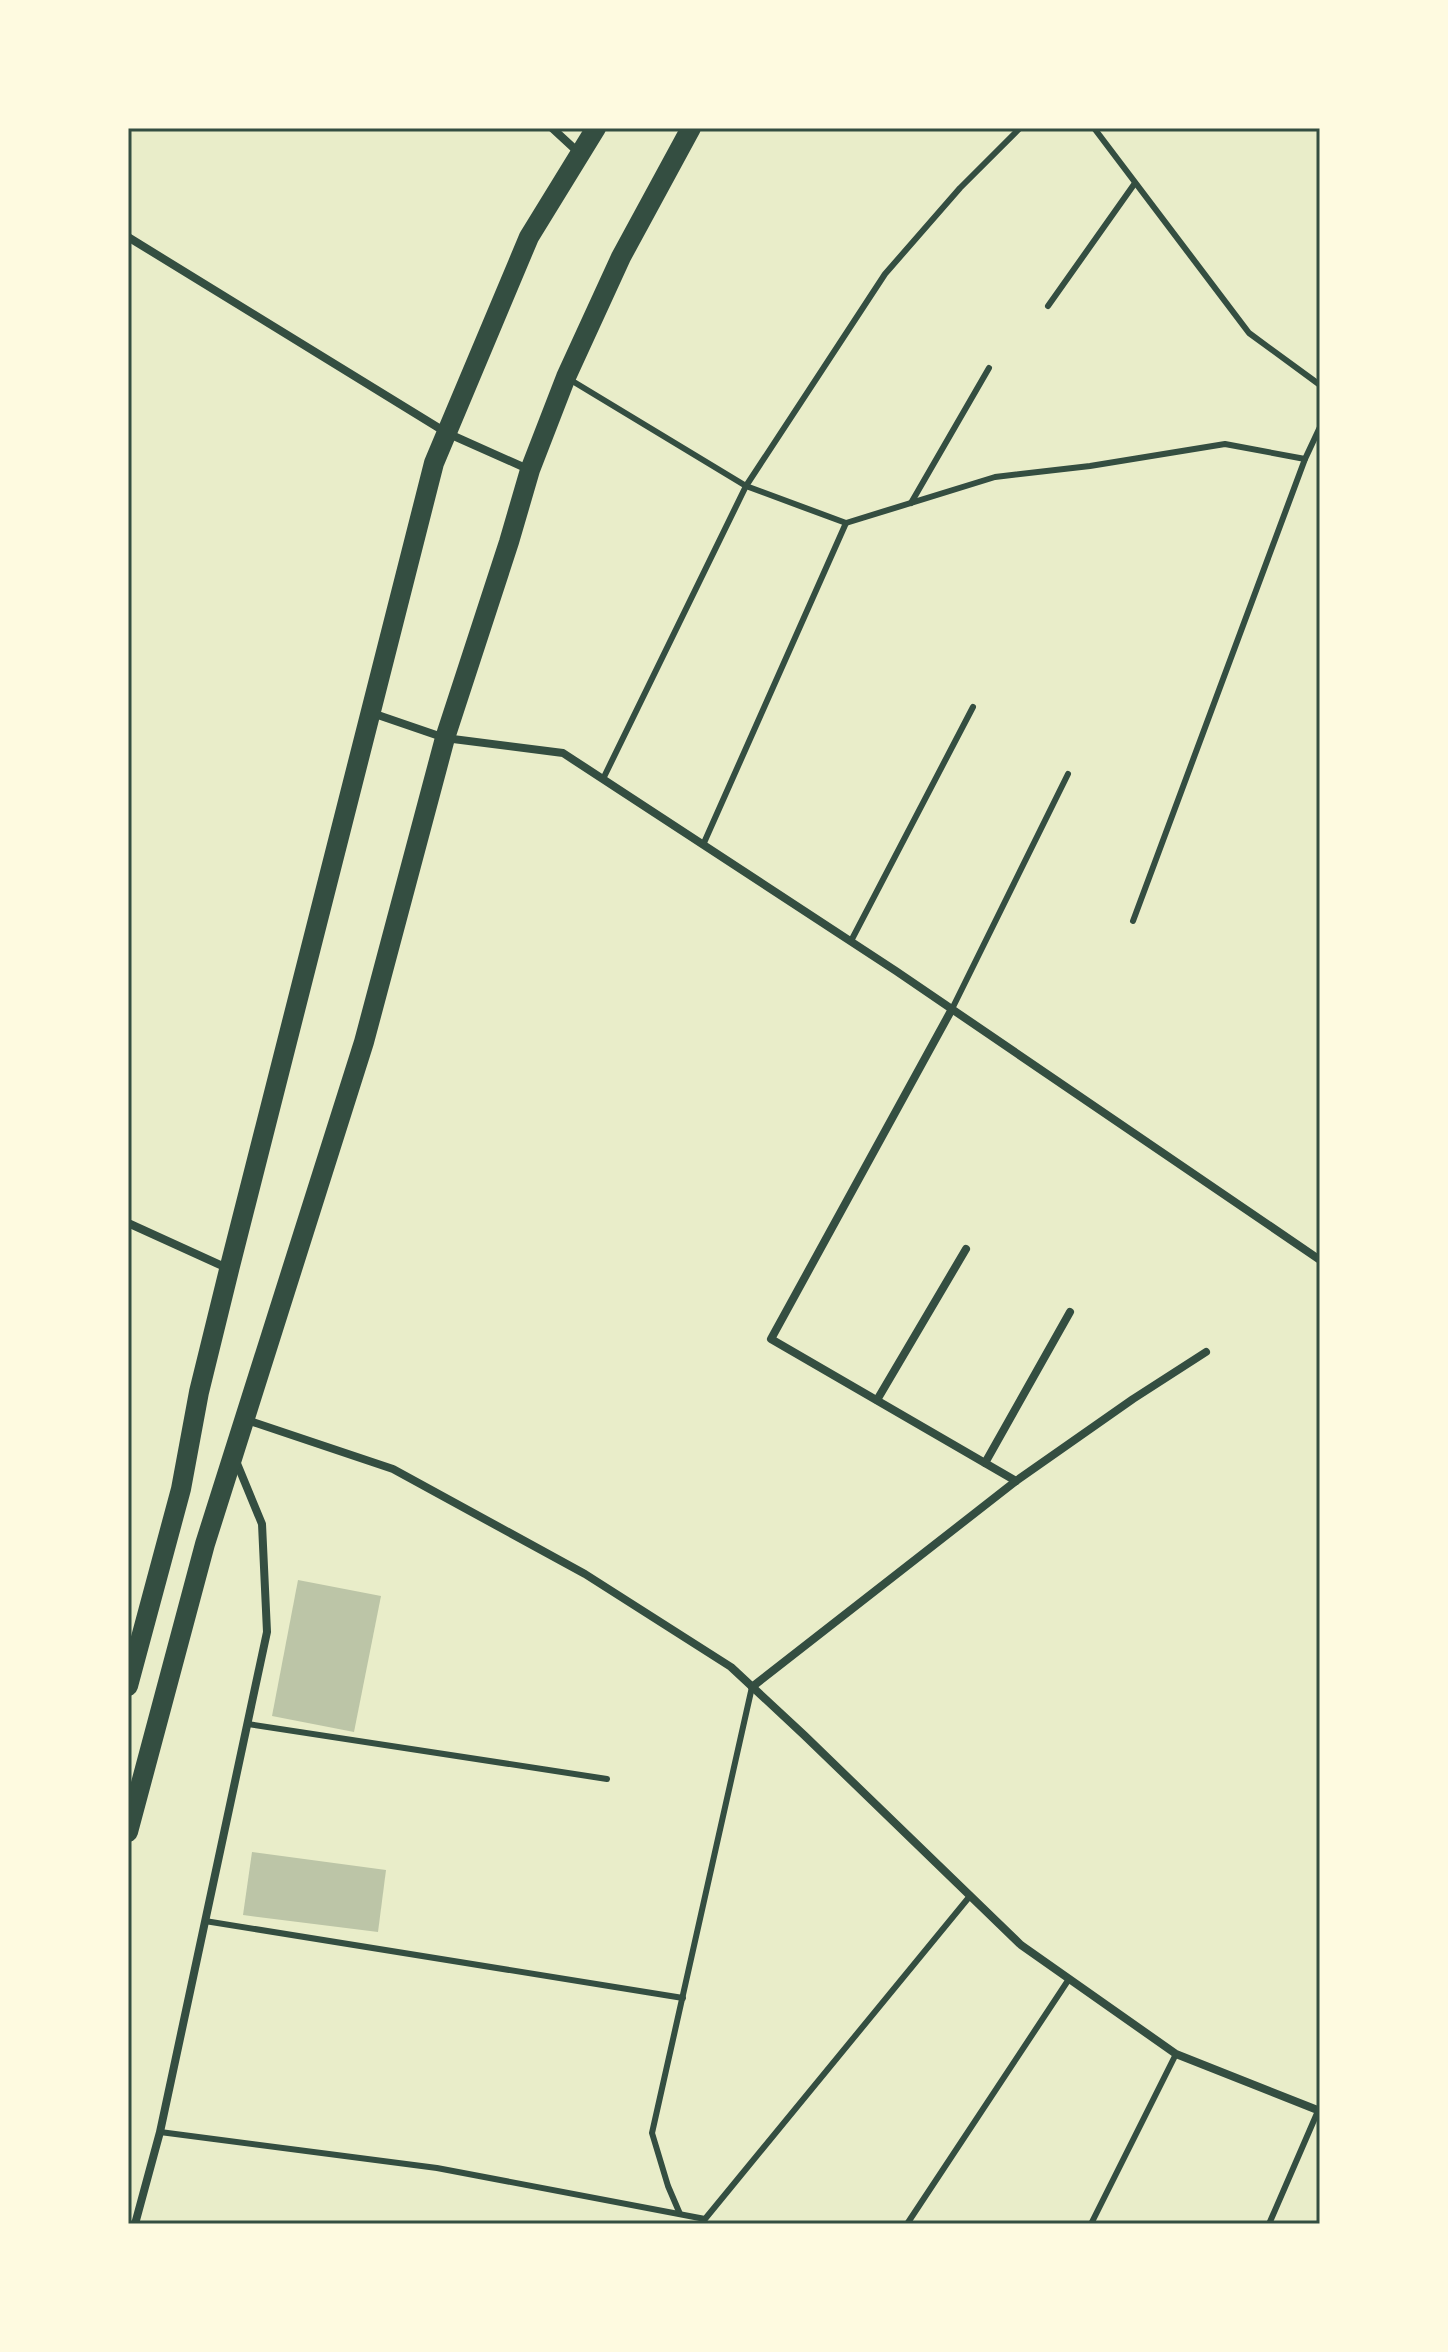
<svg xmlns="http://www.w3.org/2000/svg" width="1448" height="2352" font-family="Mulish,sans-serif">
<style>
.building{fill:#bcc5a7}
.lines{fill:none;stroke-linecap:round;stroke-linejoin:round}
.service{stroke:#344e41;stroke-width:6}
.minor{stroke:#344e41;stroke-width:8}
.primary{stroke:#344e41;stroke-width:20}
.neatline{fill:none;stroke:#344e41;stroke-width:3}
</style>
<rect width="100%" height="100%" fill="#e9edc9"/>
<g class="building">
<polygon points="298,1580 381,1596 354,1732 272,1716"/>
<polygon points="252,1852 386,1870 378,1932 243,1915"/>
</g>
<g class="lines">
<g class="service">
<polyline points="1094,128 1249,333 1320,385"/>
<polyline points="1048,306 1135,183"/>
<polyline points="569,379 746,486 846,523 995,477 1090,466 1225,444 1305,459"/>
<polyline points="911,503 989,368"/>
<polyline points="603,779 746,486 885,274 960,188 1020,128"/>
<polyline points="703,845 846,523"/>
<polyline points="1133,921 1305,459 1320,427"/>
<polyline points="851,941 973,707"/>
<polyline points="952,1009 1068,774"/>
<polyline points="248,1724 607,1779"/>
<polyline points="205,1921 683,1998"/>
<polyline points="160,2132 437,2168 705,2219 970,1896"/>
<polyline points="680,2214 668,2186 652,2133 752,1687"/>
<polyline points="907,2224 1069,1979"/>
<polyline points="1091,2224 1176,2054"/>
<polyline points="1269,2224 1318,2111"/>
</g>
<g class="minor">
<polyline points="552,128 578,152"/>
<polyline points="128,237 447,433 530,470"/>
<polyline points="372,713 445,738 563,753 896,971 1320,1260"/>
<polyline points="952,1009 771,1339 1016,1481"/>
<polyline points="128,1223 229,1269"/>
<polyline points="877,1400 966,1249"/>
<polyline points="244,1419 393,1469 585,1574 731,1667 804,1735 1021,1945 1176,2054 1320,2111"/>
<polyline points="985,1463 1070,1312"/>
<polyline points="752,1687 1016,1481 1133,1399 1206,1352"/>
<polyline points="135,2224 160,2132 267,1632 262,1524 236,1461"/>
</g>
<g class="primary">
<polyline points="128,1686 181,1489 199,1392 229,1270 434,463 529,237 596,128"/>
<polyline points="128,1832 205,1544 364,1042 445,738 509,542 530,470 566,377 621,257 691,128"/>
</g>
</g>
<rect width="1448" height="2352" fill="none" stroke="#fefae0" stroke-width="260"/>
<rect x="130" y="130" width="1188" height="2092" class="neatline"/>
</svg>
